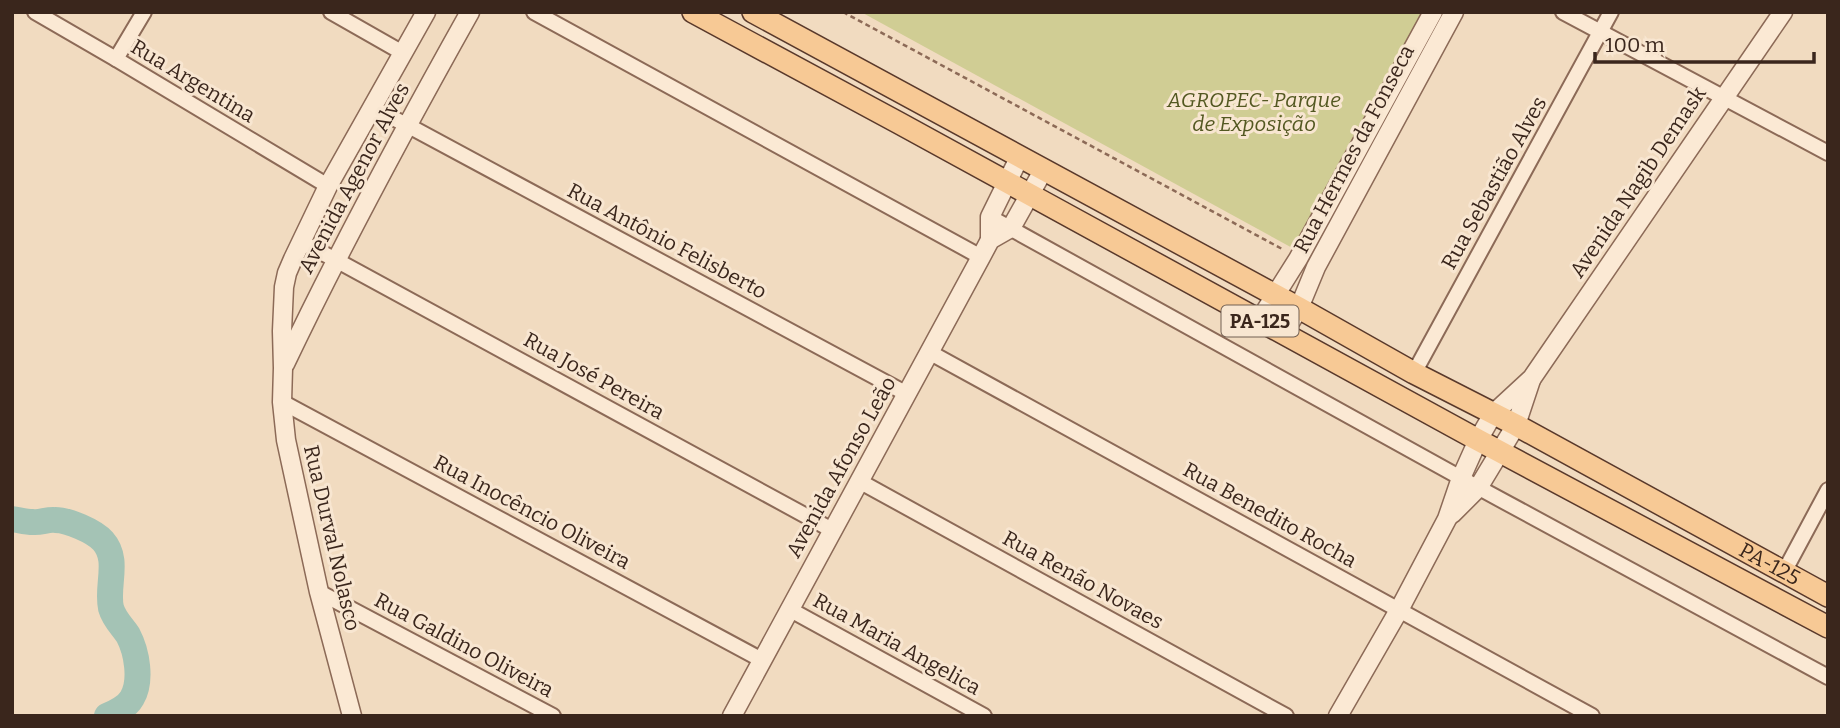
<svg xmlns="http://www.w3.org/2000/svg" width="1840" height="728" font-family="Bitter,serif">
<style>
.green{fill:#d0cd94}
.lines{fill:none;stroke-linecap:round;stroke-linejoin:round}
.river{stroke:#a4c3b5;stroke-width:26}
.minor-casing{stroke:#8c6a57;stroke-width:18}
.tertiary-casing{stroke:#8c6a57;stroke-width:21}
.primary-casing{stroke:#59392b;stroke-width:24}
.path{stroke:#8c6a57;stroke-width:2.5;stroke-dasharray:5 3.5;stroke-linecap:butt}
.minor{stroke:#fbe9d4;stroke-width:14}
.tertiary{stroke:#fbe9d4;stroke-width:18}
.primary{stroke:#f7c995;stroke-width:21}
.labels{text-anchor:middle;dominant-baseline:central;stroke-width:6;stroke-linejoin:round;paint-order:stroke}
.shield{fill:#f8e6d1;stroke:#736052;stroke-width:2}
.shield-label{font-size:19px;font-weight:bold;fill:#3a261c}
.street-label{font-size:21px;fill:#3a261c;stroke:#f8e6d1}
.park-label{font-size:21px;font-style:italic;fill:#535821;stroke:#f8e6d1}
</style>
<rect width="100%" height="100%" fill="#f1dbc0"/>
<polygon class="green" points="861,12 1425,12 1296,250"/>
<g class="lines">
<path class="river" d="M12 519C19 520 26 522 33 522 40 523 48 519 55 520 68 520 94 531 103 541 120 560 106 586 111 608 114 619 122 626 128 635 137 652 142 681 132 698 127 707 116 712 107 716"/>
<g class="minor-casing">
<g id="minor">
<polyline points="35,12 116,59 328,186"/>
<polyline points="331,12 403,53"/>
<polyline points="534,12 981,257"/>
<polyline points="1563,12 1828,153"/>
<polyline points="116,59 144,12"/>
<polyline points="372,108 407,125 907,394"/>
<polyline points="990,217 1470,483 1828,677"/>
<polyline points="301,242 336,260 832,530"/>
<polyline points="929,352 1592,716"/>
<polyline points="1414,373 1611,12"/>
<polyline points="282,402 762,660"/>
<polyline points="859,481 1286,716"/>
<polyline points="1784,572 1828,490"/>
<polyline points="319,592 553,716"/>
<polyline points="789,609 984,716"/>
</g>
</g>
<g class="tertiary-casing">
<g id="tertiary">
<polyline points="990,240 990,217 1020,156"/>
<polyline points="1259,321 1298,259 1433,12"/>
<polyline points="1283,334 1299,308 1316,267 1454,12"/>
<path d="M285 364C342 244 405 128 470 12"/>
<polyline points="1452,514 1478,488 1516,425 1531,380"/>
<polyline points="352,716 319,592 286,440 282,402 283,368 282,331 284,287 287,273 293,259 328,186 426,12"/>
<polyline points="732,716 981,257 990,240 1011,228 1044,169"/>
<polyline points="1338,716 1399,610 1447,519 1461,478 1478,440 1493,414 1532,378 1783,12"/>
</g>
</g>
<g class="primary-casing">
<g id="primary">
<polyline points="693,12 899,123 1478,440 1828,627"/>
<path id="s1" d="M753 12 1299 308 1414 373 1516 425 1828 596"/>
</g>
</g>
<polyline class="path" points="843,12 1284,250"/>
<use href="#minor" class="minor"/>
<use href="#tertiary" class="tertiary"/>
<use href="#primary" class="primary"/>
</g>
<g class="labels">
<rect class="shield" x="1221.5" y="305.5" width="77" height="31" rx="5"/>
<g class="shield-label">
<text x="1260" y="321">PA-125</text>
</g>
<g class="street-label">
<text transform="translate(193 81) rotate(31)">Rua Argentina</text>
<text transform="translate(1354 149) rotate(-62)">Rua Hermes da Fonseca</text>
<text transform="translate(354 178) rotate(-62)">Avenida Agenor Alves</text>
<text transform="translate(1638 182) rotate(-56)">Avenida Nagib Demask</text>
<text transform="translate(1494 183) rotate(-61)">Rua Sebastião Alves</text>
<text transform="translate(667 241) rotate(28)">Rua Antônio Felisberto</text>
<text transform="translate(594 376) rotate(29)">Rua José Pereira</text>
<text transform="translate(841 467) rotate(-61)">Avenida Afonso Leão</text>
<text transform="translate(532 512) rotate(28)">Rua Inocêncio Oliveira</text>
<text transform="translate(1270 515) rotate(29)">Rua Benedito Rocha</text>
<text transform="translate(332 538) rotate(77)">Rua Durval Nolasco</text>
<text stroke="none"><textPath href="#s1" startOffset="1157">PA-125</textPath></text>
<text transform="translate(1083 580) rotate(29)">Rua Renão Novaes</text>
<text transform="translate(897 644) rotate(29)">Rua Maria Angelica</text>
<text transform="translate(464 645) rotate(28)">Rua Galdino Oliveira</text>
</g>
<g class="park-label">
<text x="1254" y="100">AGROPEC- Parque<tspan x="1254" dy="24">de Exposição</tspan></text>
</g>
</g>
<rect width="1840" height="728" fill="none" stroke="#3a261c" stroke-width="28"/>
<path d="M1595 52v10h219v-10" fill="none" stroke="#3a261c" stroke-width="3.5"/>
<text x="1605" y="52" font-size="21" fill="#3a261c" stroke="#f8e6d1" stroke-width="5" paint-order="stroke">100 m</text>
</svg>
